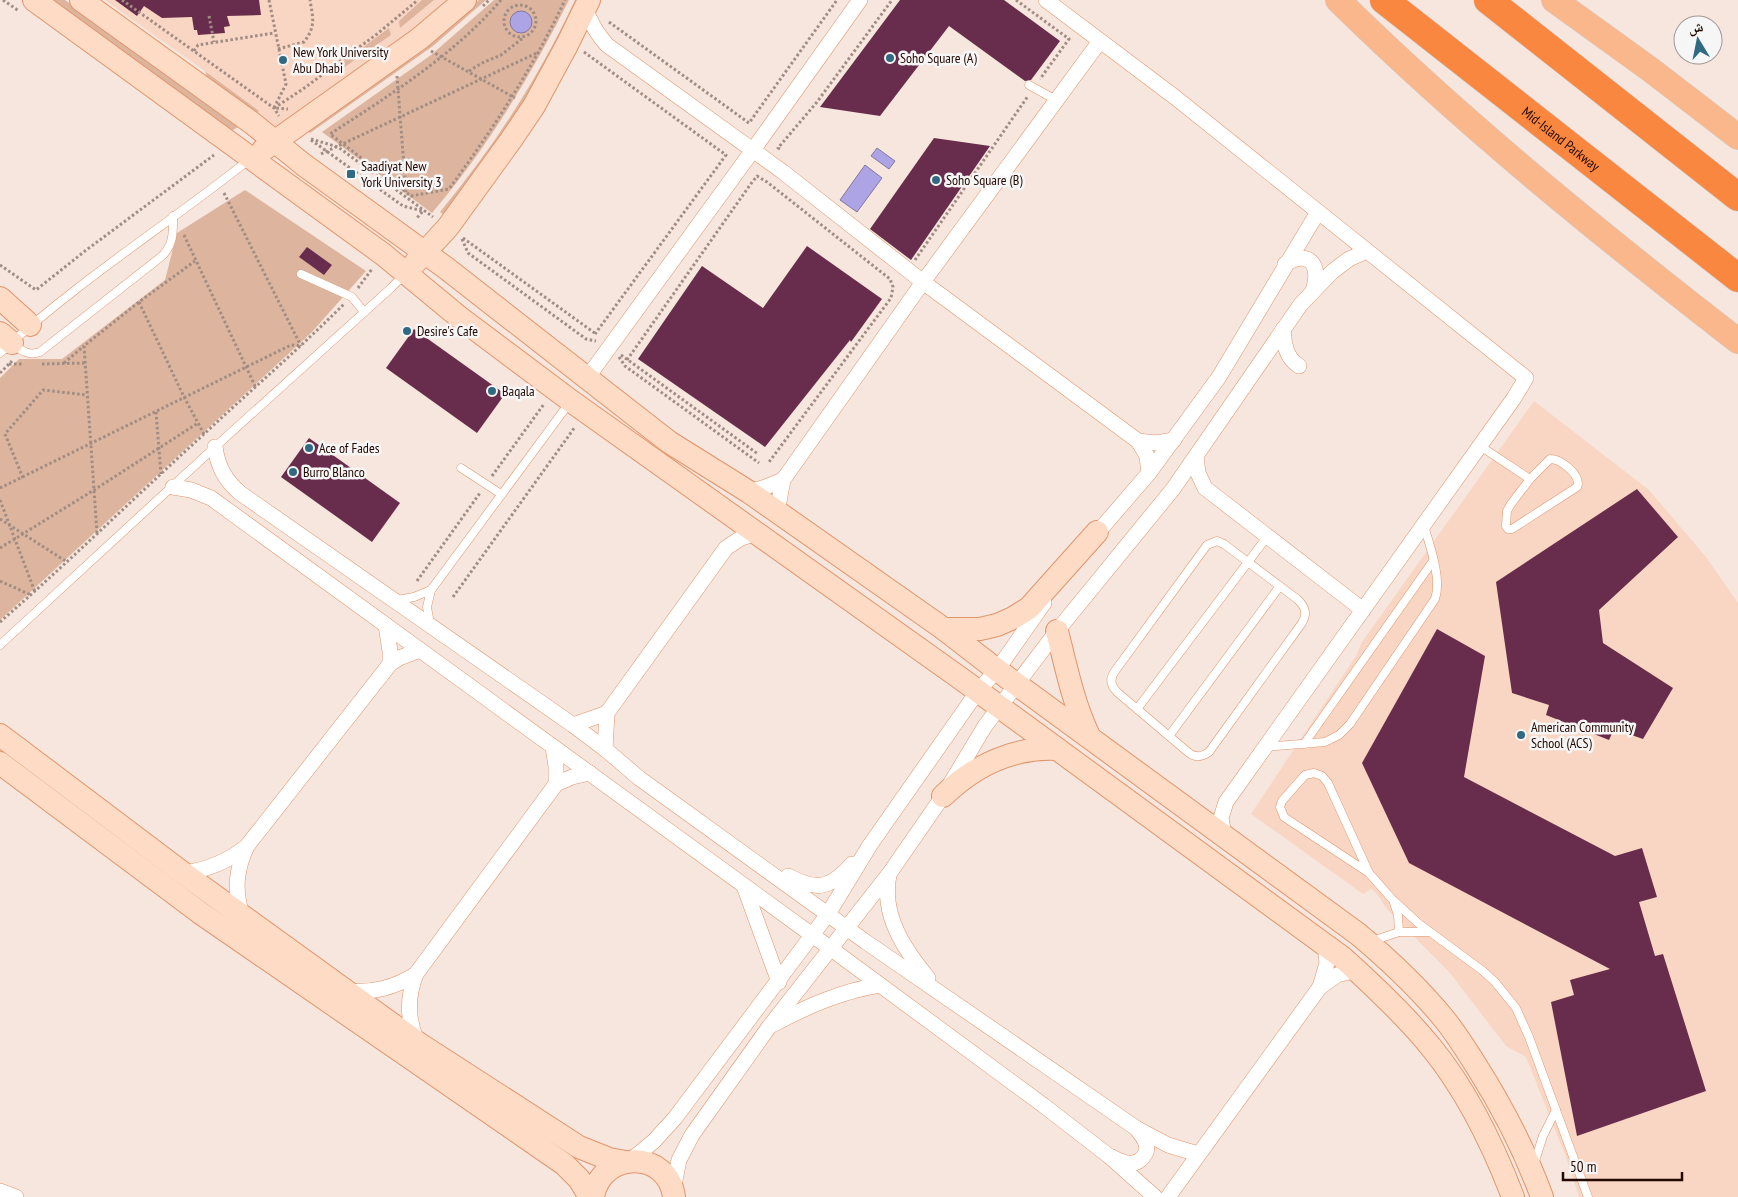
<svg xmlns="http://www.w3.org/2000/svg" width="1738" height="1197" font-family="'PT Sans Narrow','Noto Naskh Arabic',sans-serif">
<style>
.built{fill:#f9d6c3}
.green{fill:#ddb59f}
.water{fill:#aca4e5;stroke:#8376a0}
.building{fill:#682d4c}
.lines{fill:none;stroke-linecap:round;stroke-linejoin:round}
.lane-casing{stroke:#e0956b;stroke-width:9}
.street-casing{stroke:#e0956b;stroke-width:16}
.secondary-casing{stroke:#e0956b;stroke-width:24}
.primary-casing{stroke:#cfc9c7;stroke-width:26}
.highway-casing{stroke:#cfc9c7;stroke-width:29}
.path{stroke:#a18c83;stroke-width:3;stroke-dasharray:2.5 2.5;stroke-linecap:butt}
.lane{stroke:#fff;stroke-width:8}
.street{stroke:#fff;stroke-width:15}
.secondary{stroke:#fddbc5;stroke-width:22}
.primary{stroke:#fbb78c;stroke-width:25}
.highway{stroke:#f9873f;stroke-width:28}
.poi-dot{fill:#306982;stroke:#f6f6f6;stroke-width:2}
.labels{text-anchor:middle;dominant-baseline:central;stroke-width:5;stroke-linejoin:round;paint-order:stroke}
.poi-label{font-size:14px;fill:#240900;stroke:#f6f6f6;text-anchor:start}
.street-label{font-size:14px;fill:#240900;stroke:#f6f6f6}
</style>
<rect width="100%" height="100%" fill="#f6e6dd"/>
<g class="built">
<polygon points="105,0 455,0 279,126 274,126 270,125 206,81 205,71"/>
<polygon points="1534,401 1649,490 1706,557 1738,603 1738,1197 1579,1197 1566,1157 1526,1057 1506,1046 1450,973 1386,908 1378,895 1371,889 1363,894 1251,814 1356,656 1362,642"/>
</g>
<g class="green">
<polygon points="53,0 65,0 240,126 231,131 52,2"/>
<polygon points="422,0 434,0 400,28 399,21"/>
<polygon points="479,0 486,0 433,46 310,133 307,130 467,11"/>
<path d="M494 0H569C531 76 487 148 432 213L322 132 431 55Z"/>
<path d="M575 0H578L527 98 444 215 440 212C494 147 539 77 575 0Z"/>
<polygon points="389,28 391,35 333,75 331,71"/>
<polygon points="206,72 259,111 254,114 207,80"/>
<polygon points="245,190 366,271 312,332 0,620 0,378 19,359 62,359 165,280 177,233"/>
</g>
<g class="water">
<circle cx="521" cy="22" r="11"/>
<polygon points="877,148 895,161 889,169 871,156"/>
<polygon points="865,165 882,178 857,212 840,200"/>
</g>
<g class="building">
<polygon points="115,0 259,0 261,15 227,16 230,26 224,27 225,33 198,35 197,30 194,30 192,17 162,18 144,6 137,16"/>
<polygon points="900,0 1004,0 1060,41 1031,80 1025,81 949,26 880,116 820,107"/>
<polygon points="934,138 990,146 911,260 870,229"/>
<polygon points="807,246 882,299 851,342 850,340 765,447 638,359 702,266 763,308"/>
<polygon points="307,247 332,265 324,275 299,257"/>
<polygon points="414,329 505,394 477,433 386,368"/>
<polygon points="309,438 400,503 372,542 281,477"/>
<polygon points="1637,489 1678,537 1599,610 1603,643 1673,688 1643,739 1614,729 1609,740 1546,715 1549,705 1512,693 1496,582"/>
<polygon points="1437,629 1485,656 1464,777 1615,856 1642,848 1657,897 1639,902 1655,956 1663,954 1706,1091 1577,1136 1551,1002 1574,995 1570,980 1610,969 1409,863 1362,763"/>
</g>
<g class="lines">
<g class="lane-casing">
<g id="lane">
<polyline points="1029,85 1056,100"/>
<polyline points="301,274 352,297 364,312"/>
<path d="M13 344C22 351 29 356 40 352L162 256C174 244 173 232 173 216"/>
<path d="M0 353C78 281 167 225 250 159"/>
<polyline points="1480,446 1530,479"/>
<path d="M1550 459C1561 459 1578 473 1578 484L1577 487 1512 529H1508L1506 526 1507 511 1511 504 1530 479Z"/>
<polyline points="461,468 501,494"/>
<path d="M1217 541 1224 544 1297 599C1305 606 1308 613 1302 623L1209 752C1202 757 1196 758 1189 753L1117 692C1111 686 1109 679 1115 671L1207 545Z"/>
<polyline points="397,600 414,597 431,590"/>
<polyline points="430,624 427,607 431,590 570,402"/>
<polyline points="0,645 215,447 391,288 404,275"/>
<polyline points="1137,709 1267,537"/>
<polyline points="1169,736 1280,586"/>
<polyline points="1304,744 1433,561"/>
<path d="M1265 747 1325 742 1339 735 1350 724 1435 599C1442 579 1430 546 1424 526"/>
<polygon points="1314,773 1322,776 1328,783 1369,873 1284,817 1280,807 1282,801 1305,775"/>
<polyline points="1369,873 1392,899 1418,923 1483,971 1495,982 1516,1008 1529,1037 1588,1197"/>
<polyline points="1394,903 1398,915 1399,932"/>
<polyline points="1372,941 1399,932 1430,932"/>
<polyline points="1534,1164 1543,1136 1556,1110"/>
</g>
</g>
<g class="street-casing">
<g id="street">
<polyline points="1046,0 1176,98 1526,378 1514,398 1226,802 1221,818 1224,835"/>
<path d="M586 10C591 24 597 34 607 45L783 172 923 282 1138 441 1147 456 1149 473"/>
<path d="M1285 264C1311 249 1321 266 1313 291"/>
<path d="M1283 329C1284 344 1286 358 1299 366"/>
<polyline points="587,378 753,150 860,0"/>
<polyline points="1138,441 1156,443 1174,440"/>
<path d="M215 447C218 467 225 480 240 493L573 725 605 749 639 778 866 942 1136 1128 1168 1145 1198 1154"/>
<polyline points="1196,457 1198,473 1205,488 1363,610"/>
<polyline points="173,487 191,490 211,498 830,948 1043,1105 1109,1156 1155,1197"/>
<polyline points="749,492 766,487 783,480"/>
<polyline points="777,512 783,480 923,282 1100,41"/>
<polyline points="1092,539 1149,473 1219,377 1318,212"/>
<polyline points="386,625 390,651 390,664"/>
<polyline points="573,725 607,713"/>
<polyline points="553,747 556,766 556,784"/>
<polyline points="605,749 607,713 726,548 741,538 757,533"/>
<path d="M183 873C207 870 227 862 246 847"/>
<path d="M889 875C881 915 904 949 928 978"/>
<path d="M788 876C817 891 830 889 852 864"/>
<polyline points="744,886 779,982"/>
<path d="M242 915C234 890 236 870 247 846L390 664 399 658 420 650"/>
<polyline points="1320,987 1337,975 1356,970"/>
<path d="M347 991C373 993 394 988 416 974"/>
<path d="M774 1024C808 1006 842 991 880 985"/>
<path d="M417 1041C407 1019 407 997 416 974L556 784 572 777 590 773"/>
<path d="M1112 1157C1118 1160 1125 1164 1132 1163 1136 1163 1140 1161 1143 1157 1152 1147 1143 1137 1136 1128"/>
<polyline points="630,1161 654,1141 675,1118 828,914 870,845 978,691 997,670 1044,603"/>
<polyline points="673,1190 679,1160 692,1135 769,1027 889,874 943,796 985,726 1057,631 1173,489 1301,304 1333,271 1349,259 1367,251"/>
<polyline points="0,1191 16,1197"/>
<polyline points="1168,1197 1320,987 1327,963 1325,944"/>
</g>
</g>
<g class="secondary-casing">
<g id="secondary">
<path d="M34 0 384 255 459 317 571 401 960 678 1343 958C1374 986 1405 1015 1431 1047 1467 1091 1493 1145 1513 1197"/>
<path d="M81 0 252 123 304 165 446 268 669 442 749 492 944 629 997 670 1358 934C1389 960 1419 988 1445 1020 1457 1035 1467 1051 1477 1067 1503 1108 1525 1151 1542 1197"/>
<polyline points="263,150 419,39 465,0"/>
<polyline points="415,263 448,227 511,140 534,106 567,45 589,0"/>
<polyline points="0,298 30,325"/>
<polyline points="0,333 12,343"/>
<polyline points="944,629 980,629 997,625 1013,618 1029,608 1097,532"/>
<path d="M1057 631C1066 667 1073 702 1089 736"/>
<polyline points="0,735 183,873 418,1043 579,1147 609,1159 626,1162"/>
<polyline points="0,763 199,912 564,1164 579,1179 590,1197"/>
<path d="M943 796C974 766 1013 747 1057 749"/>
<path d="M593 1197C601 1150 668 1149 674 1197"/>
</g>
</g>
<g class="primary-casing">
<g id="primary">
<path d="M1338 0C1463 123 1600 234 1738 341"/>
<polyline points="1554,0 1651,70 1738,137"/>
</g>
</g>
<g class="highway-casing">
<g id="highway">
<path id="s1" d="M1384 0 1738 278"/>
<polyline points="1488,0 1738,197"/>
</g>
</g>
<g class="path">
<polyline points="3,0 19,11"/>
<polyline points="122,0 274,108 279,116"/>
<polyline points="269,0 286,84 274,108 288,109"/>
<path d="M501 0C454 55 390 95 330 134L411 196 449 189C493 129 533 68 565 0"/>
<polyline points="1016,0 1069,39 1040,79"/>
<circle cx="520" cy="21" r="16"/>
<polyline points="483,6 489,0"/>
<polyline points="209,16 214,42"/>
<polyline points="609,22 749,123 837,0"/>
<path d="M278 49 304 42C316 26 313 19 310 0"/>
<polyline points="194,51 198,45 274,33"/>
<polyline points="431,51 515,98"/>
<polyline points="584,52 726,155 595,334"/>
<polyline points="469,71 482,63 501,55 523,38"/>
<polyline points="397,76 406,192"/>
<polyline points="274,108 303,89 377,34 418,0"/>
<polyline points="311,139 338,147 433,217"/>
<polyline points="311,140 403,206 423,211 416,219"/>
<polyline points="780,149 778,148 817,102 892,0"/>
<polyline points="321,154 539,52"/>
<polyline points="224,193 301,346"/>
<polyline points="184,235 256,388"/>
<polyline points="463,238 596,334"/>
<polyline points="462,239 468,253 586,339 596,341"/>
<polyline points="915,260 1028,96"/>
<polyline points="0,265 36,290 85,251 214,155"/>
<polyline points="358,288 372,269"/>
<polyline points="139,302 184,397 204,434"/>
<polyline points="621,355 758,454"/>
<polyline points="619,357 625,366 759,463"/>
<polyline points="627,360 750,185 757,176 767,182 890,279 893,287 891,298 769,462"/>
<polyline points="64,363 84,346"/>
<polyline points="9,364 23,364"/>
<polyline points="42,364 85,363"/>
<polyline points="0,373 12,361"/>
<polyline points="156,412 161,474"/>
<polyline points="492,476 544,404"/>
<polyline points="23,478 5,434 43,390 87,395"/>
<polyline points="0,488 291,345 301,346"/>
<polyline points="0,500 35,592"/>
<polyline points="0,519 67,562"/>
<polyline points="97,533 84,346 139,302 195,261"/>
<polyline points="0,548 94,490 198,423"/>
<polyline points="0,581 31,595"/>
<polyline points="417,581 480,493"/>
<polyline points="453,597 575,427"/>
<path d="M0 622C69 562 135 497 203 435 250 391 299 349 344 304"/>
</g>
<use href="#lane" class="lane"/>
<use href="#street" class="street"/>
<use href="#secondary" class="secondary"/>
<use href="#primary" class="primary"/>
<use href="#highway" class="highway"/>
</g>
<g class="poi-dot">
<circle cx="890" cy="58" r="5"/>
<circle cx="283" cy="60" r="5"/>
<rect x="346" y="169" width="10" height="10" rx="2.5"/>
<circle cx="936" cy="180" r="5"/>
<circle cx="407" cy="331" r="5"/>
<circle cx="492" cy="391" r="5"/>
<circle cx="309" cy="448" r="5"/>
<circle cx="293" cy="472" r="5"/>
<circle cx="1521" cy="735" r="5"/>
</g>
<g class="labels">
<g class="poi-label">
<text x="293" y="52">New York University<tspan x="293" dy="16">Abu Dhabi</tspan></text>
<text x="900" y="58">Soho Square (A)</text>
<text x="361" y="166">Saadiyat New<tspan x="361" dy="16">York University 3</tspan></text>
<text x="946" y="180">Soho Square (B)</text>
<text x="417" y="331">Desire's Cafe</text>
<text x="502" y="391">Baqala</text>
<text x="319" y="448">Ace of Fades</text>
<text x="303" y="472">Burro Blanco</text>
<text x="1531" y="727">American Community<tspan x="1531" dy="16">School (ACS)</tspan></text>
</g>
<g class="street-label">
<text stroke="none"><textPath href="#s1" startOffset="225">Mid-Island Parkway</textPath></text>
</g>
</g>
<g transform="translate(1698 40) rotate(350)"><circle r="24" fill="#f6f6f6" stroke="#a29794"/>
<path d="M0-4L9 19L0 12L-9 19Z" fill="#306982"/>
<text y="-8" font-size="14" font-weight="bold" text-anchor="middle" fill="#240900">ش</text>
</g>
<path d="M1563 1172v8h119v-8" fill="none" stroke="#240900" stroke-width="2.5"/>
<text x="1570" y="1172" font-size="15" fill="#240900" stroke="#f6f6f6" stroke-width="4" paint-order="stroke">50 m</text>
</svg>
